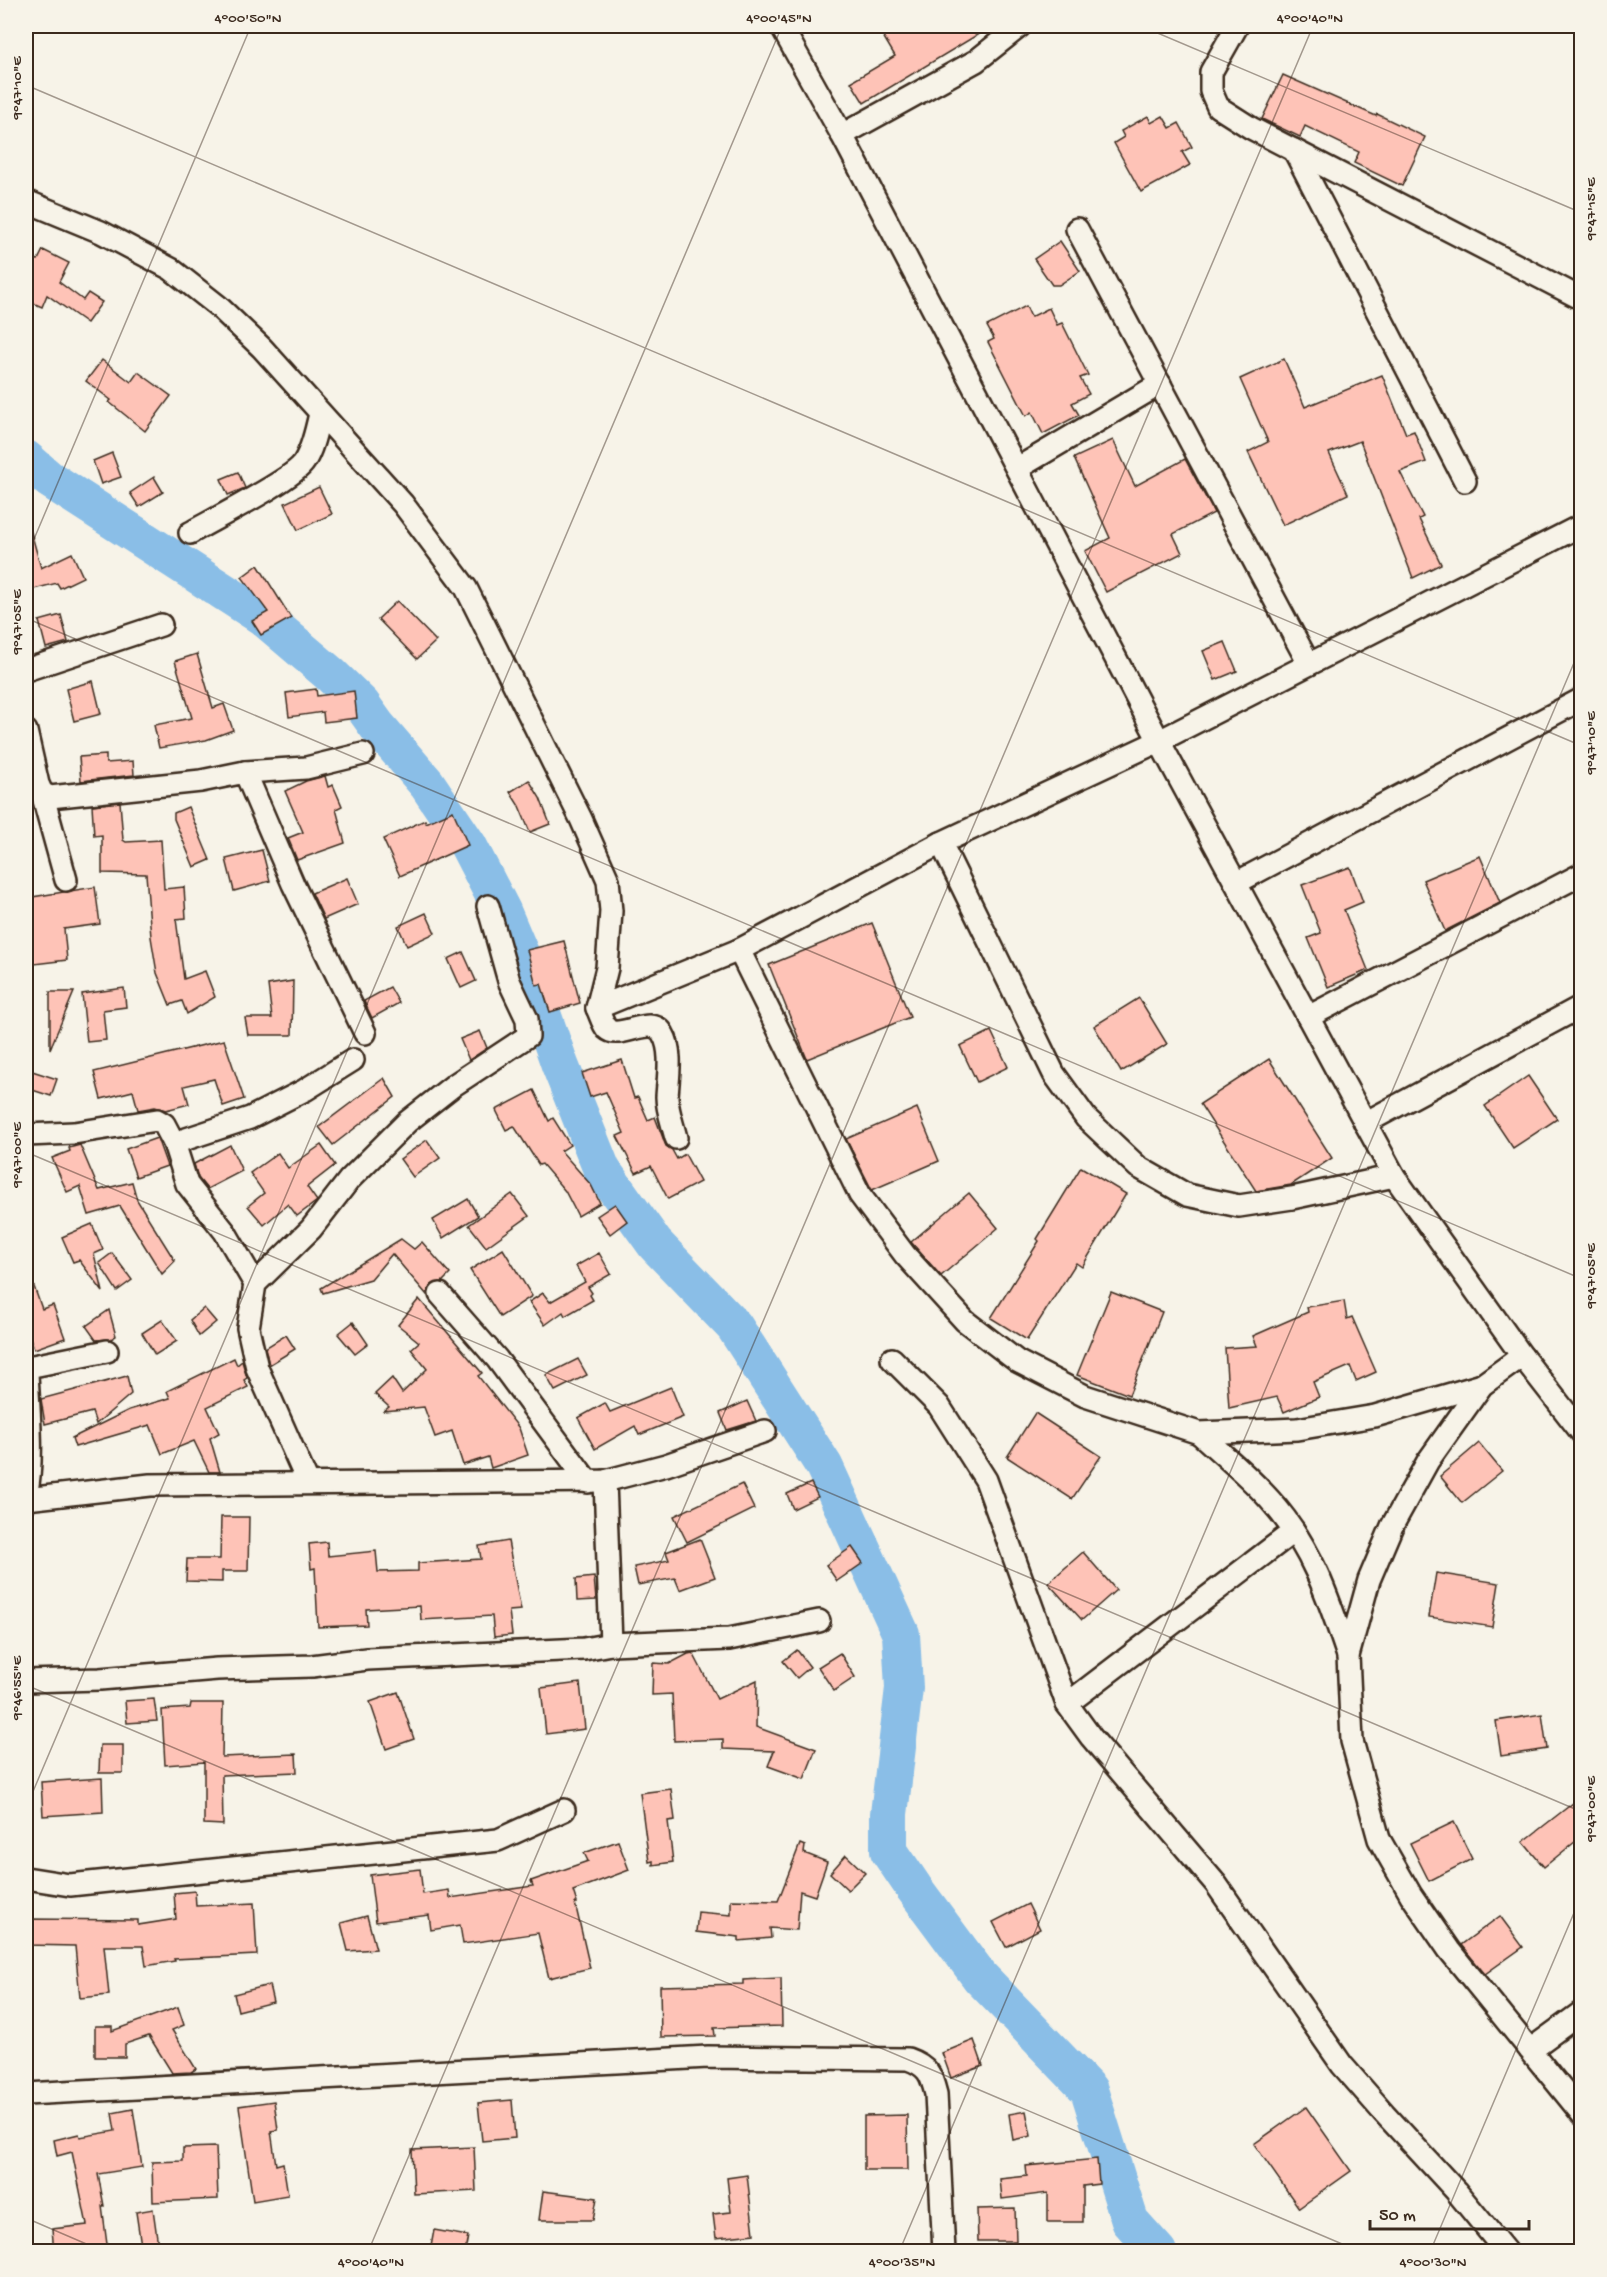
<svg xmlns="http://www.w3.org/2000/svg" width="1607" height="2277" font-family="'Gochi Hand',sans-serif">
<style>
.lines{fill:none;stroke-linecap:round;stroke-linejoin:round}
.river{stroke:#8abee7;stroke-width:38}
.building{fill:#fec3b7;stroke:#3b2a1e;stroke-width:1.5}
.street-casing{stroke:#3b2a1e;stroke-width:26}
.street{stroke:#f7f3e8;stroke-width:21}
.ticks{fill:none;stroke:#3b2a1e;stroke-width:1.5;stroke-opacity:0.45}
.neatline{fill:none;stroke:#3b2a1e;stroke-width:2}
.ticks-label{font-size:15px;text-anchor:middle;fill:#3b2a1e}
</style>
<rect width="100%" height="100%" fill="#f7f3e8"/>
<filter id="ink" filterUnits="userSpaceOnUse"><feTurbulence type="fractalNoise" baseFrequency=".0167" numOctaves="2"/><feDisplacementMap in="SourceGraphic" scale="12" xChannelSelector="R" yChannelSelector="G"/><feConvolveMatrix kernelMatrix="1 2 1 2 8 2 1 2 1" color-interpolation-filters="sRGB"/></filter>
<g filter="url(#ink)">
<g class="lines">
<polyline class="river" points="26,459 49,479 263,617 330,674 362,705 377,726 427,784 468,845 502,911 525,965 560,1065 602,1170 655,1244 734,1326 824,1466 901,1634 904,1688 889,1814 889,1851 914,1888 980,1977 1089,2090 1130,2221 1158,2252"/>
</g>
<g class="building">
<polygon points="877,26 992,26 864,103 851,82 895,56"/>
<polygon points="1283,75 1376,116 1377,114 1425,137 1402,186 1354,163 1359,152 1305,126 1300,137 1262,119"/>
<polygon points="1148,116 1151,123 1163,116 1170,128 1179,123 1192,147 1182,152 1190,165 1141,192 1114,143 1124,137 1121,131"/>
<polygon points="1060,241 1080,271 1059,285 1052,285 1034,259"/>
<polygon points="43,250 69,263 59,282 83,300 88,293 102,302 87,323 47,295 42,307 26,300 26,256 38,260"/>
<polygon points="1026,306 1031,317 1049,308 1057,325 1062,323 1088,375 1080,378 1089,394 1072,403 1079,415 1043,434 1032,412 1026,416 988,342 994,339 987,326"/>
<polygon points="1284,359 1305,407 1382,375 1406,434 1414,431 1426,462 1400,472 1423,517 1419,519 1441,564 1413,578 1360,441 1329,453 1348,494 1283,525 1248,452 1268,442 1240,379"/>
<polygon points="102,360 131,382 138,372 171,396 145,431 109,402 111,400 86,381"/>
<polygon points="1113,440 1135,486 1185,459 1214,513 1173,534 1182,553 1106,592 1085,551 1110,538 1074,458"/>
<polygon points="112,453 121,477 101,484 93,461"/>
<polygon points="238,472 245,488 228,495 221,479"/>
<polygon points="154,477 163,492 139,507 130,493"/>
<polygon points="319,487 332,514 298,530 285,503"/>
<polygon points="31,532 41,568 72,553 83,577 60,588 57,583 26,591 26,533"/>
<polygon points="258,565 291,618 261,635 252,621 268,612 242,577"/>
<polygon points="397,601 436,641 417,659 378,619"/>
<polygon points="61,615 68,642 46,648 39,621"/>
<polygon points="1225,642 1237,671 1215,680 1203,651"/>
<polygon points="197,654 213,708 224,704 233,730 206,740 159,748 154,725 192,718 175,661"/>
<polygon points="93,681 101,714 74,721 66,689"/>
<polygon points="316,689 317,696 354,691 357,718 324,722 323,712 289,717 286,693"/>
<polygon points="106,755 106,763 133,761 134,775 81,781 79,757"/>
<polygon points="325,776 328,787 333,785 342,806 336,809 345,843 297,860 288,838 303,832 285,791 306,781"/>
<polygon points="529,780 540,798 550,824 530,832 519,806 510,792"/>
<polygon points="120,802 123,840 126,842 161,840 164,889 184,887 186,918 176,919 184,979 205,971 215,997 187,1014 182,1001 170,1005 157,973 151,937 146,874 102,873 102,835 94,836 92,805"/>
<polygon points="188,807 210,860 194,867 174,819 174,813"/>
<polygon points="453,811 468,845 400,876 383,839 425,820 426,823"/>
<polygon points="262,850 270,881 234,891 226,859"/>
<polygon points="1480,856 1500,903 1445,931 1423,880"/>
<polygon points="1350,867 1363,902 1344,910 1368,970 1328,987 1308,938 1321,933 1302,885"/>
<polygon points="347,878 358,904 324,919 312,893"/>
<polygon points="95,887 100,924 64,929 67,960 26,965 26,898"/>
<polygon points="426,913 435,933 407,946 398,926"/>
<polygon points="872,923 910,1017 807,1059 769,965"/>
<polygon points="564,941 580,1003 550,1012 541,984 536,985 527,950"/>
<polygon points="463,952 476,981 461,988 448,959"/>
<polygon points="293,981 292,1035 248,1035 245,1018 272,1018 268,985"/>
<polygon points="390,987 399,1003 372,1018 364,1001"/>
<polygon points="124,988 126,1007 103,1010 106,1040 87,1042 82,994"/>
<polygon points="50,992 74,992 50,1049"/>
<polygon points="1139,998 1167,1044 1121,1072 1094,1026"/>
<polygon points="480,1031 487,1048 469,1060 460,1039"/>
<polygon points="991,1031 1008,1067 977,1082 960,1046"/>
<polygon points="224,1040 244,1099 223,1106 214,1079 184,1086 189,1104 166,1110 155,1107 138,1110 133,1091 101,1099 94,1072"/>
<polygon points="1269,1059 1332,1158 1291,1185 1256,1191 1200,1104"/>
<polygon points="622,1060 634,1098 638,1097 648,1120 655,1117 666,1146 672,1150 677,1159 685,1154 700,1182 668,1199 651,1166 636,1173 617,1136 624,1133 606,1092 590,1097 582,1073"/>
<polygon points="26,1069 57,1079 51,1096 26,1088"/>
<polygon points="1528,1076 1557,1119 1513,1148 1485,1106"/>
<polygon points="384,1078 395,1097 333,1145 319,1127"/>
<polygon points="534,1090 549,1121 553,1118 570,1145 561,1151 591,1185 600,1203 578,1216 565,1191 542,1164 539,1165 514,1126 506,1130 496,1110"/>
<polygon points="917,1108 939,1161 872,1190 846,1139"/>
<polygon points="157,1138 167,1166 136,1177 126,1149"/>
<polygon points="427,1140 440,1158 413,1177 400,1159"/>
<polygon points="80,1145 99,1190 132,1182 137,1200 175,1261 162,1274 120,1206 89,1215 80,1186 67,1192 52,1158 70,1151 69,1148"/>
<polygon points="230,1145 242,1171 207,1189 198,1178 194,1164"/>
<polygon points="321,1145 335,1165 307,1187 317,1201 297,1216 288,1204 264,1225 248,1206 264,1193 250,1173 278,1153 288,1168"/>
<polygon points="1081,1167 1126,1194 1082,1267 1076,1263 1027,1340 991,1318 1039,1241 1037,1239"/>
<polygon points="969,1193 998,1228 941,1276 911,1242"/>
<polygon points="512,1194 529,1216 486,1247 469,1225"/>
<polygon points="468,1199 478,1216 443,1238 433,1220"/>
<polygon points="615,1204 627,1221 610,1234 597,1216"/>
<polygon points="92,1224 103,1250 94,1254 103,1292 79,1260 73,1262 62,1237"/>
<polygon points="401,1239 414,1249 422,1242 450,1274 442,1282 431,1285 427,1295 392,1254 371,1279 323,1293 321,1288"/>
<polygon points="503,1249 532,1296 500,1317 470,1270"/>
<polygon points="112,1253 132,1280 117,1291 99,1263"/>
<polygon points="599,1253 611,1274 588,1287 592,1293 590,1295 593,1300 565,1316 563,1312 545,1325 529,1302 543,1293 550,1302 585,1282 576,1266"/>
<polygon points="26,1270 28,1270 42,1309 53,1305 65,1338 34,1349 26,1326"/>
<polygon points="1111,1292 1162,1312 1129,1395 1077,1375"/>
<polygon points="419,1299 482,1373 478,1376 519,1428 528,1455 491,1468 488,1457 463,1465 452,1431 435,1437 424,1407 384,1411 389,1407 375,1394 392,1378 402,1393 427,1369 411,1349 419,1342 398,1325"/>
<polygon points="1344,1301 1347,1319 1352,1317 1376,1372 1356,1381 1350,1366 1313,1382 1319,1397 1284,1412 1277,1397 1229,1408 1225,1348 1257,1346 1253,1336 1308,1312 1307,1307"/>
<polygon points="204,1308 216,1322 199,1336 190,1320"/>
<polygon points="109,1310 116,1336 111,1339 96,1340 86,1326"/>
<polygon points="162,1320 177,1341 155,1355 142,1333"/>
<polygon points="353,1322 368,1344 355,1354 338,1334"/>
<polygon points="286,1335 295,1349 269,1365 265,1348"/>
<polygon points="234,1358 237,1365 242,1361 247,1378 244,1380 248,1387 207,1407 219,1433 210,1438 220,1472 209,1472 194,1441 162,1454 150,1425 75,1447 72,1438 129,1410 170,1398 167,1391"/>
<polygon points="578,1359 587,1375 555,1391 546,1375"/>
<polygon points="127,1376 131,1394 96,1424 92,1412 45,1424 41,1399"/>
<polygon points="671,1387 683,1417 639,1435 635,1426 595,1449 578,1418 605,1403 610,1412"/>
<polygon points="747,1401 756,1421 727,1430 720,1413"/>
<polygon points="1035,1413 1101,1456 1072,1499 1007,1457"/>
<polygon points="1479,1443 1502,1471 1462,1503 1440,1476"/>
<polygon points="811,1483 818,1497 793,1509 787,1494"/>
<polygon points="742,1484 754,1509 687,1542 674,1516"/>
<polygon points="221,1517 249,1517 248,1571 222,1571 222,1582 186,1581 187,1559 220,1559"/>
<polygon points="700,1539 715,1577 680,1590 675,1578 638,1585 634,1567 669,1560 666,1552"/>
<polygon points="508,1541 521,1610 509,1611 512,1635 494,1637 492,1616 421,1620 420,1606 366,1609 367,1625 318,1627 315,1568 311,1569 309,1544 327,1542 328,1556 376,1551 378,1572 418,1571 418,1563 481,1559 479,1546"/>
<polygon points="852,1547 863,1563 837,1581 826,1565"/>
<polygon points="1083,1552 1116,1590 1082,1620 1048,1583"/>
<polygon points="1436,1573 1499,1583 1492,1627 1429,1617"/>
<polygon points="594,1577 596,1600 577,1601 576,1579"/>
<polygon points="797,1650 810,1667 797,1678 783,1661"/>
<polygon points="693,1653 717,1699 757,1680 756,1727 816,1749 804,1779 768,1766 774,1751 723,1749 723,1739 674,1741 672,1694 652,1695 653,1663 669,1664 688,1654"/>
<polygon points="840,1653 855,1677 834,1691 818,1667"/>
<polygon points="580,1683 585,1729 546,1734 541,1688"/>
<polygon points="398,1692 414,1739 386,1749 370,1702"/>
<polygon points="154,1699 157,1721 127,1723 125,1701"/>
<polygon points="191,1703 223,1703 222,1757 296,1754 297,1772 222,1775 223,1825 204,1824 204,1762 165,1765 162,1710 190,1708"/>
<polygon points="1542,1714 1547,1749 1501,1756 1496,1721"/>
<polygon points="100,1745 123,1745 123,1773 99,1773"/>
<polygon points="102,1778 103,1812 43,1816 41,1782"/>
<polygon points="671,1789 675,1820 668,1821 673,1862 653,1865 653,1861 649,1862 640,1793"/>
<polygon points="1573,1803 1581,1814 1581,1837 1544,1867 1523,1842"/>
<polygon points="1454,1822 1472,1859 1429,1881 1410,1843"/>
<polygon points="618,1841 629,1870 573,1891 577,1903 575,1903 590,1968 549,1978 538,1933 463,1944 460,1925 431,1930 429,1915 376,1922 370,1875 420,1869 423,1894 449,1890 450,1898 533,1886 531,1881 588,1861 584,1853"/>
<polygon points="800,1844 805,1846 804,1853 827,1862 815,1896 800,1891 797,1930 770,1928 771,1938 739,1941 739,1937 696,1932 698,1912 731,1915 731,1900 778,1901"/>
<polygon points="846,1855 865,1873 848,1890 830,1873"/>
<polygon points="195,1891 196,1906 254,1903 257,1955 174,1959 175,1961 146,1966 143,1946 104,1946 109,1995 80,1998 75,1946 26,1945 26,1919 138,1920 138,1925 176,1919 174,1893"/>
<polygon points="1028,1904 1040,1929 1006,1947 993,1922"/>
<polygon points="367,1916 376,1949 348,1951 341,1923"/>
<polygon points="1500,1916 1523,1947 1485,1974 1461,1945"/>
<polygon points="781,1978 782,2026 714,2028 715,2036 661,2037 660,1986 743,1984 743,1980"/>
<polygon points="269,1985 273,2002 238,2011 234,1994"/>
<polygon points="178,2007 184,2025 172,2030 196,2069 191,2072 172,2073 149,2036 125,2044 125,2057 95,2057 95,2026 112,2026 112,2031"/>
<polygon points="974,2040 983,2066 951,2078 942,2053"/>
<polygon points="512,2100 515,2138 482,2141 478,2103"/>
<polygon points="274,2101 278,2130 271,2131 276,2165 283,2163 288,2195 253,2201 239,2106"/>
<polygon points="1306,2107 1351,2171 1299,2208 1254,2144"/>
<polygon points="133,2109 142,2167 98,2174 104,2206 102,2206 108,2252 54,2252 52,2229 87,2225 72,2152 57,2156 54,2140 79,2134 80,2137 115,2131 112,2113"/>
<polygon points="1026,2111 1031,2136 1013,2140 1009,2114"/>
<polygon points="907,2115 908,2170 864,2170 864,2116"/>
<polygon points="216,2147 218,2199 153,2202 152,2162 183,2161 183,2148"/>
<polygon points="474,2147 476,2191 414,2194 412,2150"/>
<polygon points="1097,2159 1099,2184 1083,2186 1083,2222 1048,2222 1048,2193 1002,2199 1000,2179 1027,2176 1026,2166"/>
<polygon points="747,2175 754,2234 716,2238 713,2214 731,2212 727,2178"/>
<polygon points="543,2191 597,2198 593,2220 539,2220"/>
<polygon points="1015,2208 1016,2241 978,2241 977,2209"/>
<polygon points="153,2209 159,2252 142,2252 136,2212"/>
<polygon points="434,2230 468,2236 465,2252 430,2252"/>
</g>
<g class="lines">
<g class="street-casing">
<g id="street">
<polyline points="781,26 842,135 1159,741 1394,1176 1522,1356 1582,1433"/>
<polyline points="1237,26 1211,72 1211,91 1218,107 1251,128 1582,299"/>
<polyline points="842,135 976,61 1020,26"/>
<polyline points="1294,150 1465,481"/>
<path d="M26 201 101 232 171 269 218 306 262 348 403 504 466 588 581 819 608 880 611 911 607 968 597 1008C600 1014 603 1025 607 1029 620 1041 652 1013 663 1034 673 1051 668 1078 667 1097 667 1110 673 1125 676 1138"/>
<polyline points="1077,229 1309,664"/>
<polyline points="1018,468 1160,384"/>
<path d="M190 533C212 520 294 479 304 462 313 448 316 430 320 414"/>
<polyline points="26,670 161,625"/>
<polyline points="26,731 38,784 42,793 50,797 201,781 245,772 306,768 363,754"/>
<polyline points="245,772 293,884 365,1033"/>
<polyline points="42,793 66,880"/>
<polyline points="941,843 1054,1074 1086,1118 1138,1167 1187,1195 1239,1206 1292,1198 1394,1176"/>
<polyline points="1236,883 1582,699"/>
<polyline points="739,950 860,1195 905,1255 965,1321 1017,1361 1085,1396 1199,1433 1297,1429 1375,1416 1482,1385"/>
<polyline points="597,1008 739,950 941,843 1159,741 1582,525"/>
<polyline points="1308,1017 1582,874"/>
<polyline points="1365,1123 1582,1006"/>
<polyline points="26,1135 74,1133 157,1120 164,1124 174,1143 187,1184 225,1232 255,1284"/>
<polyline points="174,1143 250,1118 305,1090 353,1060"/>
<polyline points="440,1294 497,1359 588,1482"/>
<polyline points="1522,1356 1482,1385 1428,1461 1392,1526 1369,1580 1348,1656 1352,1741 1379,1839 1411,1895 1449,1950 1582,2114"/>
<polyline points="892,1359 939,1406 986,1480 1067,1704 1091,1737 1216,1884 1342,2065 1384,2113 1456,2191 1506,2252"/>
<path d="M1199 1433C1223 1455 1249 1476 1270 1500 1311 1545 1329 1599 1348 1656"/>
<polyline points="605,1481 611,1644"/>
<polyline points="308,1483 257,1368 248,1328 255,1284 311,1229 349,1180 407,1122 454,1085 528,1036 527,1019 509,981 488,906"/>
<path d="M26 1498C34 1455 29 1417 27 1373L28 1367 107 1351"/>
<polyline points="26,1499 150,1485 605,1481 666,1465 765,1431"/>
<polyline points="26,1681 100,1679 217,1669 312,1666 367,1659 584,1649 611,1644 729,1639 819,1621"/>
<polyline points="1067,1704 1294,1531"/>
<polyline points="26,1878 70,1885 498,1840 564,1810"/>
<polyline points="1530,2050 1582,2012"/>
<path d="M26 2094 708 2057 908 2059C928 2066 931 2074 936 2094L944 2252"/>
</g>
</g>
<use href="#street" class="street"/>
</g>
</g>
<path class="ticks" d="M1141 26 1582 213M26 85 1582 746M26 558 251 26M26 618 1582 1279M26 1152 1582 1812M26 1685 1361 2252M26 1808 782 26M26 2218 105 2252M368 2252 1313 26M899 2252 1582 644M1430 2252 1582 1894"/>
<rect width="1607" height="2277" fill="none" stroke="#f7f3e8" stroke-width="66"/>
<path d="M1370 2220v9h159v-9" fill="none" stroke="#3b2a1e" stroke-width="3"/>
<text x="1379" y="2220" font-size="18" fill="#3b2a1e" stroke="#f7f3e8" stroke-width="4.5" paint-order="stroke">50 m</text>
<rect x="33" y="33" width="1541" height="2211" class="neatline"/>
<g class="ticks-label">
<text x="248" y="22">4°00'50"N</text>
<text x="779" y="22">4°00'45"N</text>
<text x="1310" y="22">4°00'40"N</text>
<text transform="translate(16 88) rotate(-90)" y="5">9°47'10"E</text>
<text transform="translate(1590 209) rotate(-90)" y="5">9°47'15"E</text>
<text transform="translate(16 622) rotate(-90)" y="5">9°47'05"E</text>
<text transform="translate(1590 743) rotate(-90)" y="5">9°47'10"E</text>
<text transform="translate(16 1155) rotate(-90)" y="5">9°47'00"E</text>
<text transform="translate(1590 1276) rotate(-90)" y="5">9°47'05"E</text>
<text transform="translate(16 1688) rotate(-90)" y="5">9°46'55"E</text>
<text transform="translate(1590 1809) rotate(-90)" y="5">9°47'00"E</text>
<text x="371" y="2266">4°00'40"N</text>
<text x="902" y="2266">4°00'35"N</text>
<text x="1433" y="2266">4°00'30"N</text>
</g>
</svg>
